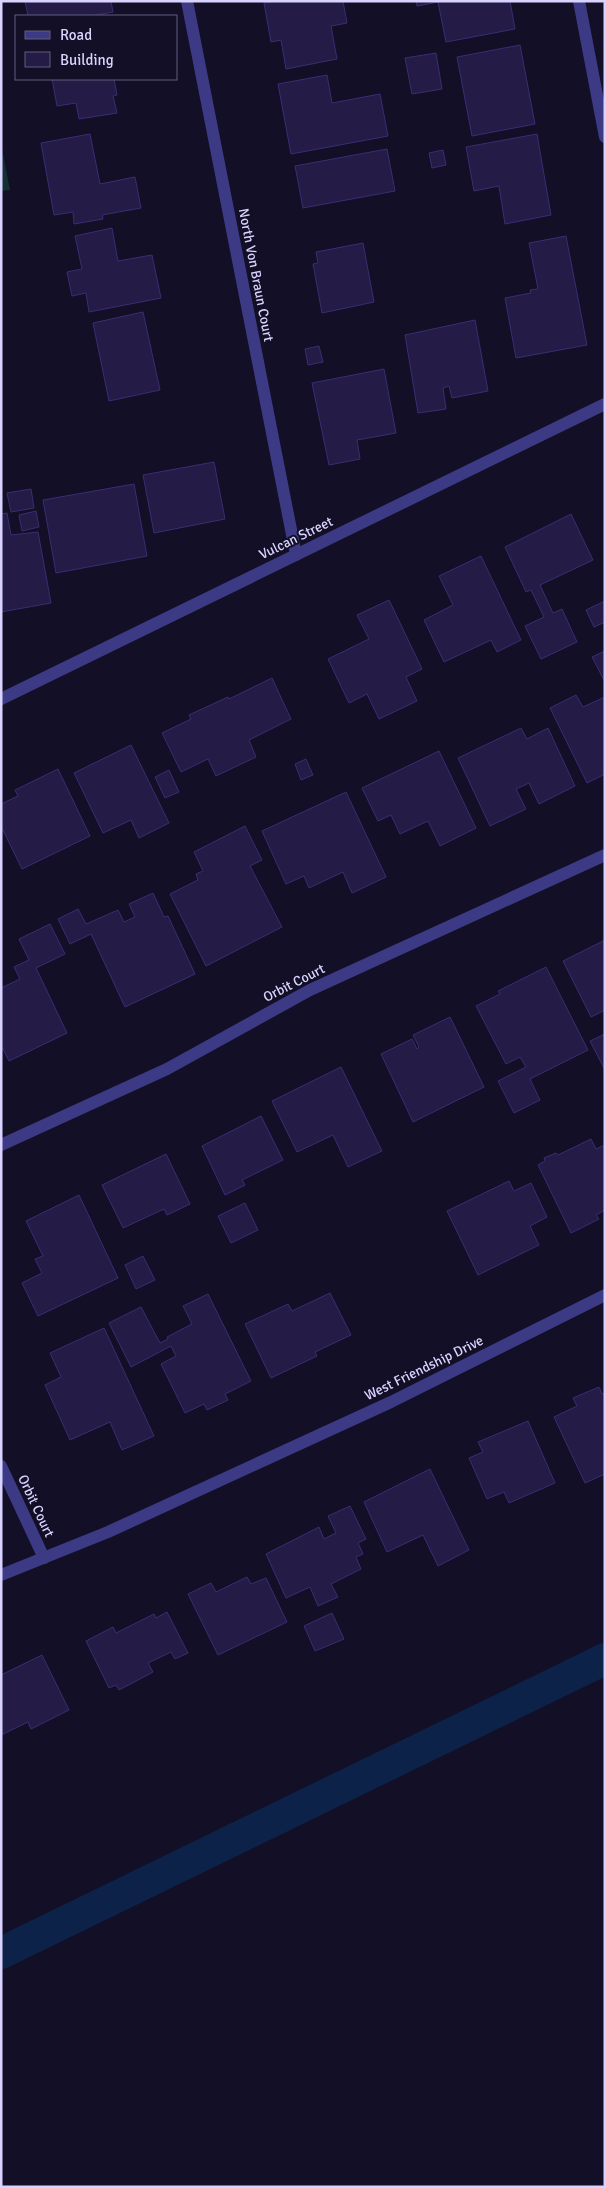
<svg xmlns="http://www.w3.org/2000/svg" width="606" height="2188" font-family="Signika,sans-serif">
<style>
.green{fill:#12302f}
.lines{fill:none;stroke-linecap:round;stroke-linejoin:round}
.canal{stroke:#0c2248;stroke-width:32}
.building{fill:#241b47;stroke:#3b2d73}
.street{stroke:#3d3a85;stroke-width:12}
.labels{text-anchor:middle;dominant-baseline:central;stroke-width:4;stroke-linejoin:round;paint-order:stroke}
.street-label{font-size:14px;fill:#d9d4ff;stroke:#130f26}
</style>
<rect width="100%" height="100%" fill="#130f26"/>
<polygon class="green" points="1,144 10,190 1,191"/>
<g class="lines">
<polyline class="canal" points="1,1953 605,1659"/>
</g>
<g class="building">
<polygon points="25,1 111,1 113,12 91,16 28,16"/>
<polygon points="275,1 343,1 347,23 331,26 337,59 286,69 281,40 271,42 264,3"/>
<polygon points="416,1 510,1 515,29 446,42 438,2 417,6"/>
<polygon points="520,45 535,124 472,136 457,57"/>
<polygon points="436,53 442,89 412,94 405,58"/>
<polygon points="327,75 332,103 380,94 388,136 291,154 278,84"/>
<polygon points="52,79 114,79 117,95 113,96 117,113 79,119 76,103 57,106"/>
<polygon points="90,134 100,184 135,177 141,208 102,215 103,219 74,224 73,212 54,215 41,143"/>
<polygon points="537,134 551,215 505,224 499,186 474,191 466,147"/>
<polygon points="387,149 395,191 303,208 295,166"/>
<polygon points="443,150 446,165 432,168 429,153"/>
<polygon points="112,228 118,261 152,255 161,298 89,312 86,293 72,296 67,272 82,269 75,236"/>
<polygon points="566,236 587,345 516,358 505,298 531,293 530,290 538,289 529,243"/>
<polygon points="363,243 374,302 322,313 313,264 318,263 316,252"/>
<polygon points="143,312 160,390 109,401 93,323"/>
<polygon points="475,320 488,391 452,398 449,386 443,388 446,409 418,413 405,335"/>
<polygon points="319,346 323,362 308,365 305,349"/>
<polygon points="384,369 396,433 357,440 360,459 329,465 312,383"/>
<polygon points="214,462 225,519 154,533 143,475"/>
<polygon points="134,484 147,556 56,573 43,500"/>
<polygon points="31,489 34,508 11,512 7,493"/>
<polygon points="36,511 39,527 22,531 19,515"/>
<polygon points="7,513 11,535 38,532 51,603 1,612 1,514"/>
<polygon points="571,514 593,560 540,585 553,613 562,609 577,642 541,659 525,626 544,617 531,590 526,592 505,547"/>
<polygon points="481,556 521,640 497,652 491,640 444,662 424,620 453,605 439,576"/>
<polygon points="389,600 422,669 406,677 417,701 379,719 367,694 349,703 328,659 369,639 357,615"/>
<polygon points="605,601 605,622 594,627 586,610"/>
<polygon points="605,651 605,682 592,657"/>
<polygon points="272,678 291,719 249,740 256,757 216,776 208,759 181,772 162,733 191,719 189,715 228,697 229,699"/>
<polygon points="576,695 583,707 605,697 605,774 587,783 550,708"/>
<polygon points="521,728 527,739 548,728 575,786 539,804 529,783 516,789 526,809 490,826 458,758"/>
<polygon points="131,745 169,823 139,838 131,820 103,833 74,773"/>
<polygon points="439,751 476,828 440,846 428,821 400,834 391,815 378,821 362,788"/>
<polygon points="306,759 313,775 301,780 295,764"/>
<polygon points="58,769 90,836 22,869 1,826 1,804 18,796 15,790"/>
<polygon points="169,770 179,792 165,798 155,777"/>
<polygon points="346,792 386,877 352,893 343,872 309,888 304,876 286,884 262,831"/>
<polygon points="245,826 262,860 250,866 282,927 206,966 170,894 198,880 196,874 203,871 194,852"/>
<polygon points="153,893 164,917 168,916 195,974 125,1007 91,934 70,944 58,919 78,909 86,924 118,910 124,922 135,917 129,904"/>
<polygon points="50,924 65,954 36,968 67,1033 9,1061 1,1045 1,988 20,979 14,967 29,960 19,939"/>
<polygon points="605,940 605,1010 591,1017 563,961"/>
<polygon points="546,967 588,1050 530,1079 540,1100 514,1113 498,1081 526,1067 520,1057 506,1064 476,1006 500,994 498,991"/>
<polygon points="450,1017 484,1087 413,1122 381,1054 412,1039 417,1049 419,1047 413,1035"/>
<polygon points="605,1034 605,1070 590,1041"/>
<polygon points="341,1067 382,1151 348,1167 333,1135 297,1152 272,1101"/>
<polygon points="261,1116 283,1160 242,1180 245,1185 225,1195 202,1146"/>
<polygon points="591,1139 596,1149 605,1145 605,1210 596,1215 599,1219 571,1233 538,1165 545,1161 544,1158 556,1153 558,1155"/>
<polygon points="166,1154 190,1204 167,1215 164,1209 123,1228 102,1185"/>
<polygon points="509,1181 514,1191 531,1183 547,1217 530,1226 539,1245 478,1275 447,1211"/>
<polygon points="79,1195 118,1278 38,1316 22,1283 42,1273 35,1259 43,1256 26,1221"/>
<polygon points="245,1203 258,1230 231,1243 218,1216"/>
<polygon points="143,1256 155,1280 136,1289 125,1265"/>
<polygon points="330,1293 351,1335 315,1352 317,1356 271,1378 245,1324 288,1304 292,1311"/>
<polygon points="208,1294 251,1381 225,1394 228,1400 207,1410 204,1404 185,1413 161,1364 176,1356 171,1346 131,1367 109,1323 141,1307 160,1343 168,1339 167,1337 192,1324 183,1306"/>
<polygon points="104,1328 154,1436 122,1450 110,1422 70,1440 45,1385 61,1377 50,1353"/>
<polygon points="599,1387 602,1394 605,1393 605,1474 585,1483 554,1417 577,1406 573,1398"/>
<polygon points="528,1421 555,1483 509,1503 504,1492 487,1499 469,1458 483,1452 478,1442"/>
<polygon points="430,1469 469,1550 438,1566 423,1535 387,1552 364,1502"/>
<polygon points="350,1506 366,1539 358,1543 363,1554 356,1557 361,1569 331,1584 338,1597 318,1606 310,1587 286,1598 266,1554 319,1527 324,1539 336,1533 328,1516"/>
<polygon points="247,1577 251,1584 266,1578 287,1622 218,1655 188,1594 211,1583 216,1592"/>
<polygon points="167,1612 188,1653 175,1659 171,1652 148,1663 153,1672 119,1690 116,1685 109,1688 86,1641 113,1627 116,1633 154,1614 156,1618"/>
<polygon points="332,1613 344,1639 315,1651 304,1626"/>
<polygon points="42,1655 69,1710 31,1729 28,1722 1,1735 1,1675"/>
</g>
<g class="lines">
<g class="street">
<polyline points="187,1 296,555"/>
<polyline points="579,1 605,137"/>
<polyline points="1,699 605,404"/>
<polyline points="1,1145 167,1069 310,990 605,855"/>
<polyline points="1,1466 44,1558"/>
<polyline points="1,1575 108,1532 391,1402 605,1295"/>
</g>
</g>
<g class="labels">
<g class="street-label">
<text transform="translate(256 275) rotate(79)">North Von Braun Court</text>
<text transform="translate(296 538) rotate(-26)">Vulcan Street</text>
<text transform="translate(294 983) rotate(-27)">Orbit Court</text>
<text transform="translate(424 1368) rotate(-26)">West Friendship Drive</text>
<text transform="translate(36 1506) rotate(65)">Orbit Court</text>
</g>
</g>
<rect width="606" height="2188" fill="none" stroke="#d9d4ff" stroke-width="5"/>
<rect x="15" y="15" width="162" height="65" fill="#130f26" stroke="#625e7d"/>
<rect x="25" y="31" width="25" height="8" fill="#3d3a85" stroke="#625e7d"/>
<text x="60" y="40" font-size="15" fill="#d9d4ff">Road</text>
<rect x="25" y="52" width="25" height="15" fill="#241b47" stroke="#625e7d"/>
<text x="60" y="65" font-size="15" fill="#d9d4ff">Building</text>
</svg>
